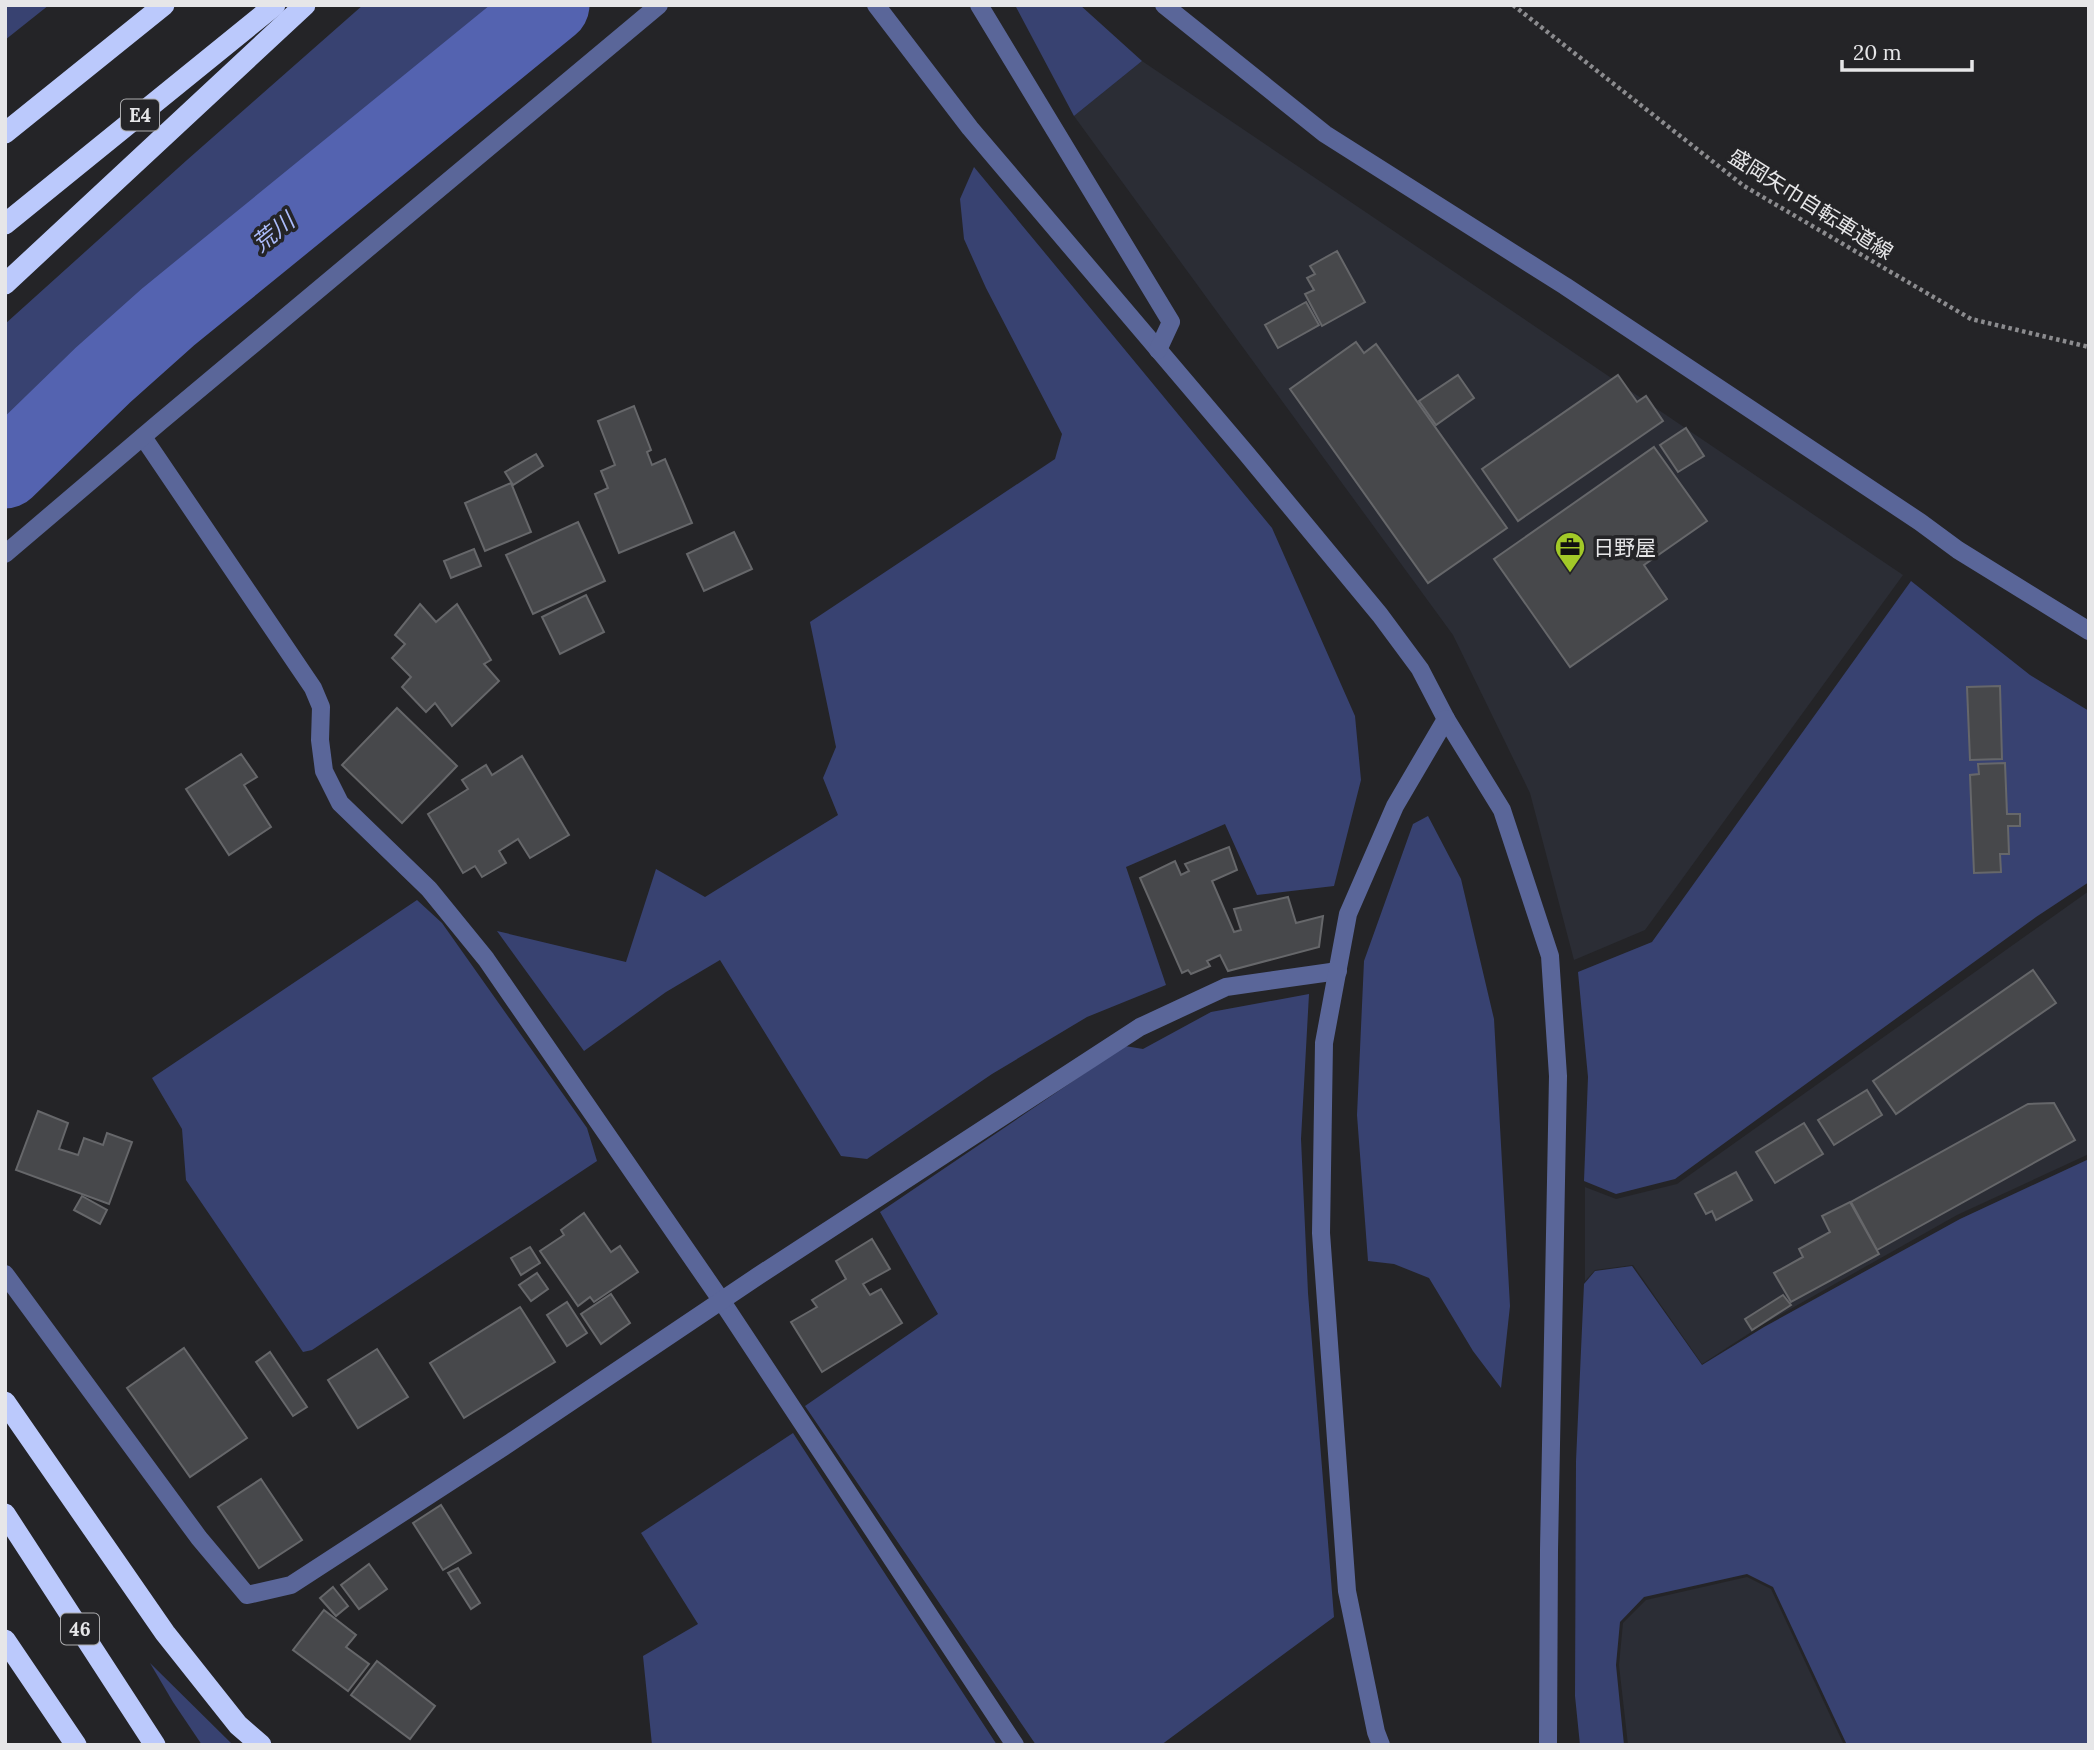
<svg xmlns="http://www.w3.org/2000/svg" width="2094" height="1750" font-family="Lora,'Noto Sans JP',serif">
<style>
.built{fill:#2b2d35}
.green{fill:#384271}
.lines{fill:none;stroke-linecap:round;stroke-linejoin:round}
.river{stroke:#5463b0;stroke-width:77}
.building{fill:#47484b;stroke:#66676a;stroke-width:2}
.path{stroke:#8c8c8f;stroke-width:4.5;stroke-dasharray:3.5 3.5;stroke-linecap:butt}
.minor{stroke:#5a6699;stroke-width:18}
.highway{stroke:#bbc9fc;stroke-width:21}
.labels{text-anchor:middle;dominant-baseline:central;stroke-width:7;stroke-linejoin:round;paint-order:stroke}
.shield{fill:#242427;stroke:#acacae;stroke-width:2}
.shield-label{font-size:19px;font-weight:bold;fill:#e6e6e8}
.street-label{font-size:21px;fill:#e6e6e8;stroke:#242427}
.poi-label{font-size:21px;fill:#e6e6e8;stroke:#242427;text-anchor:start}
.water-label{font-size:23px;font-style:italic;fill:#abbbfa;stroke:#242427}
</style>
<rect width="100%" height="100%" fill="#242427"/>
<g class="built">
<polygon points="1142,61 1903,575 1645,930 1574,960 1530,793 1453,635 1074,116"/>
<polygon points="2089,891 2089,1154 1957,1215 1762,1325 1702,1364 1633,1265 1595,1270 1585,1281 1585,1187 1616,1199 1677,1184"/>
<polygon points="1747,1577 1771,1589 1844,1745 1628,1745 1619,1665 1623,1623 1646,1600"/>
</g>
<g class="green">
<polygon points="5,5 49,5 5,40"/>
<polygon points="363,5 517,5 208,256 5,445 5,324 187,160"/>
<polygon points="1015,5 1080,5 1142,61 1074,116"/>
<polygon points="974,167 1272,528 1355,716 1361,780 1334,886 1257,895 1225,824 1126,867 1166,985 1087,1017 992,1074 867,1159 841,1156 720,960 666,992 584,1051 497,931 626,962 656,869 705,897 838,815 823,778 836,747 810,622 1055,459 1062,434 986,288 964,239 960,199"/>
<polygon points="1911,581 2030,675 2089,711 2089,882 2036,917 1675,1179 1616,1194 1584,1181 1588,1077 1578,972 1652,942"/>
<polygon points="1428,816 1461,879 1494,1019 1510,1306 1501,1388 1473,1351 1429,1278 1394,1264 1368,1261 1357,1115 1364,961 1413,824"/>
<polygon points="417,900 442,923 587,1128 597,1161 312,1350 303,1352 186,1180 182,1129 152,1078"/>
<polygon points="1309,994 1301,1139 1308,1293 1334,1617 1161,1745 1036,1745 805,1406 938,1314 880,1212 1125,1046 1143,1049 1211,1012"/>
<polygon points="2089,1159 2089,1745 1847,1745 1773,1587 1747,1574 1644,1597 1620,1622 1616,1665 1624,1745 1580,1745 1575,1696 1576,1461 1584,1284 1595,1271 1632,1266 1702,1365 1764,1327 1960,1219"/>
<polygon points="793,1433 997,1745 652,1745 643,1656 698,1624 641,1533"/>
<polygon points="150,1663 233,1745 202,1745 173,1702"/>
</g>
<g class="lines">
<polyline class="river" points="5,470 103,375 168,317 551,5"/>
</g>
<g class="building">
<polygon points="1337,251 1365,302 1322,326 1305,294 1314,290 1307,278 1315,274 1310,266"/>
<polygon points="1306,302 1319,325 1278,348 1265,325"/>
<polygon points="1356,342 1364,353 1376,344 1507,528 1428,583 1290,389"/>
<polygon points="1458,375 1474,398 1436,425 1419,401"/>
<polygon points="1618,375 1637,402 1646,396 1663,421 1518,521 1482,469"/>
<polygon points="634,406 651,450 647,452 652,465 665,459 692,523 619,553 595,494 608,488 601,471 615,465 598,421"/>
<polygon points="1686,428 1704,456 1678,472 1660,445"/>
<polygon points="1654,447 1707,521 1644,565 1667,599 1570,667 1494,559"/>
<polygon points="536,454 543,466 513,485 505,472"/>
<polygon points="511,483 531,532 485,551 465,503"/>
<polygon points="578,522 605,581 533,614 506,555"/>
<polygon points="734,532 752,569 704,591 687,554"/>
<polygon points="474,549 481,566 451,578 444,561"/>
<polygon points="586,595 604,632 560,654 542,617"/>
<polygon points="420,604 436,622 457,604 491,660 484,664 499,681 452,726 435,703 426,712 402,687 411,677 392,658 405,644 395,635"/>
<polygon points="2000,686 2002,759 1970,760 1967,687"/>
<polygon points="397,708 457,766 402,823 342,765"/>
<polygon points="241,754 257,777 244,785 271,827 229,855 186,789"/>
<polygon points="522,756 569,835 530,858 518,839 499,851 506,863 482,877 475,866 463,873 428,814 468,789 462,780 486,765 492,775"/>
<polygon points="2005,763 2007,814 2020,814 2020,826 2008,826 2009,854 2000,854 2001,872 1974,873 1970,775 1979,774 1978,764"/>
<polygon points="1229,847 1237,870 1212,881 1234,932 1241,930 1234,909 1288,897 1296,923 1323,916 1319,947 1228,971 1220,955 1207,961 1210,966 1191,974 1188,970 1182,973 1140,878 1175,861 1181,875 1189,871 1185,864"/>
<polygon points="2033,970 2056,1003 1896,1114 1873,1081"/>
<polygon points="1867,1090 1882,1115 1834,1145 1818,1120"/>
<polygon points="2054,1103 2075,1140 1877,1250 1851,1202 2028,1104"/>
<polygon points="38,1111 68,1123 59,1149 78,1155 84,1138 103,1145 107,1133 132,1142 109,1204 16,1170"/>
<polygon points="1804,1123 1823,1154 1775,1183 1756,1152"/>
<polygon points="1736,1172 1752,1200 1716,1220 1712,1211 1706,1214 1695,1194"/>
<polygon points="82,1196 107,1210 100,1224 74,1210"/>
<polygon points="1850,1202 1879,1254 1791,1302 1774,1273 1803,1257 1799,1249 1830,1232 1822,1216"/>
<polygon points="584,1213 611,1252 620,1246 638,1272 594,1302 590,1297 578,1306 540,1251 564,1235 561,1230"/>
<polygon points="872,1239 890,1269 863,1284 870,1295 881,1289 902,1323 822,1372 791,1322 817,1307 812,1300 846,1279 836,1261"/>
<polygon points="530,1247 540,1263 521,1275 511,1258"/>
<polygon points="537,1273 548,1289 531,1301 519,1285"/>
<polygon points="611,1294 630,1323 601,1344 581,1314"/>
<polygon points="1783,1295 1791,1305 1752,1330 1745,1319"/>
<polygon points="567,1302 587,1333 567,1346 547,1315"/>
<polygon points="520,1307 555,1362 464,1418 430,1363"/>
<polygon points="184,1348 247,1438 190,1477 127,1388"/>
<polygon points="377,1349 408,1397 358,1428 328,1380"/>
<polygon points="270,1352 307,1407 293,1416 256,1362"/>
<polygon points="261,1479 302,1540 259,1568 218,1507"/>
<polygon points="441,1505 471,1553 443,1570 413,1523"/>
<polygon points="369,1564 387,1589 359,1609 341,1585"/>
<polygon points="458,1568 480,1603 471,1609 448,1573"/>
<polygon points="333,1587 348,1606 336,1616 320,1598"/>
<polygon points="324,1610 356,1635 346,1647 369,1664 348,1691 293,1650"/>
<polygon points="377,1661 435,1706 410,1739 351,1695"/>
</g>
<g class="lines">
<polyline class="path" points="1513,5 1744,186 1971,319 2089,347"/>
<g class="minor">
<polyline points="876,5 970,128 1246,453 1380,615 1420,669 1446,719 1502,810 1550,956 1558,1076 1549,1550 1548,1745"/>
<polyline points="979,5 1171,322 1158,350"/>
<polyline points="1164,5 1325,134 1565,286 1920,522 1958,550 2089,631"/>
<polyline points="143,437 313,688 321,707 320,740 324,771 340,803 429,889 486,959 721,1300 1015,1745"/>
<polyline points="5,554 160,422 659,5"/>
<polyline points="5,1274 199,1538 247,1595 291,1585 511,1442 758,1276 1140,1027 1226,987 1338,971"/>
<polyline points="1381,1745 1376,1732 1347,1591 1321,1233 1324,1043 1348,914 1395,806 1446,719"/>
</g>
<g class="highway">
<polyline points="5,133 164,5"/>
<polyline points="5,224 275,5"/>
<polyline points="5,284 305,5"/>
<polyline points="5,1402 165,1633 238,1725 261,1745"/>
<polyline points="5,1514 155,1745"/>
<polyline points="5,1640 76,1745"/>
</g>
</g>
<defs>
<g id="office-pin" transform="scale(1.575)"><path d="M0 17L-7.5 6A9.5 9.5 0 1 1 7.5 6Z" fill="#a2c928" stroke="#242427"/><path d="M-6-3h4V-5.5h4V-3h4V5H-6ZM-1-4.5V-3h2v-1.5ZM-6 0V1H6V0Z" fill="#111"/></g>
</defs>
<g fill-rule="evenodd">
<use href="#office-pin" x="1570" y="547"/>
</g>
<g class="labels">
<g class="shield">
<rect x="121" y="99.5" width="38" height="31" rx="5"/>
<rect x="61" y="1613.5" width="38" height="31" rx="5"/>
</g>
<g class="shield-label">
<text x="140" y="115">E4</text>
<text x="80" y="1629">46</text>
</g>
<g class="street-label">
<text transform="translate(1811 204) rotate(32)">盛岡矢巾自転車道線</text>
</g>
<g class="poi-label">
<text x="1593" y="547">日野屋</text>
</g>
<g class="water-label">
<text transform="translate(273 232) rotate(-39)">荒川</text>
</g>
</g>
<rect width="2094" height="1750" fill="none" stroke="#e6e6e8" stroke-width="14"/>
<path d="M1842 60v10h130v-10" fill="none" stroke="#e6e6e8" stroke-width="3.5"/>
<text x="1853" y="60" font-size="21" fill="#e6e6e8" stroke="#242427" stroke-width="5" paint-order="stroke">20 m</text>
</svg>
